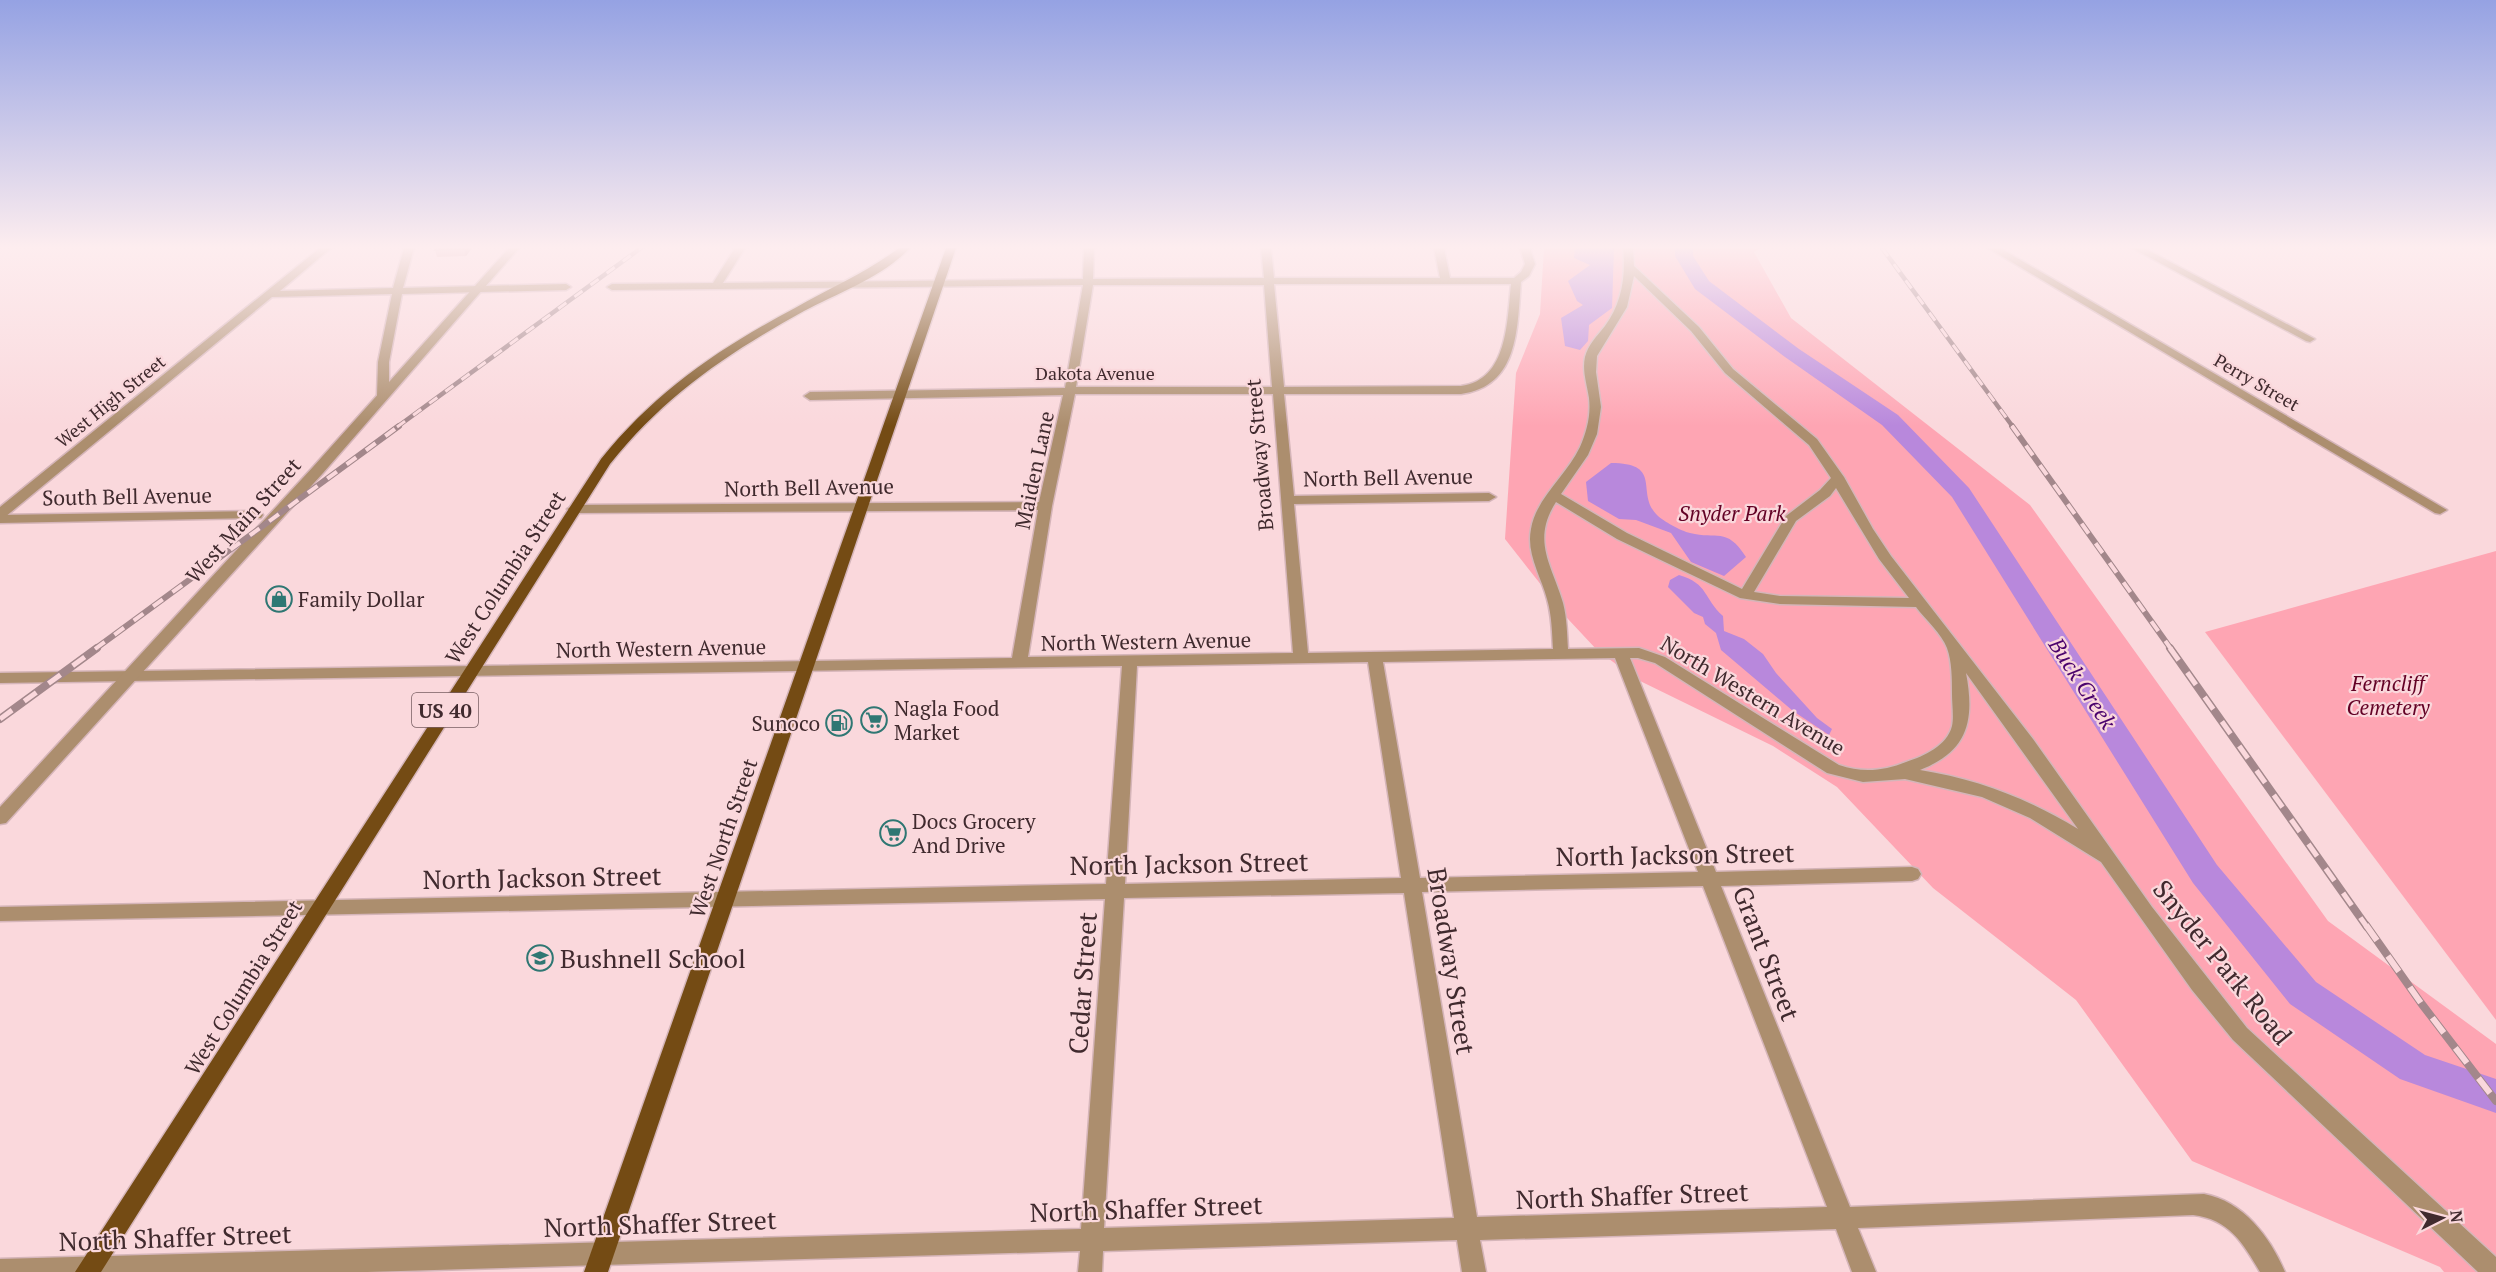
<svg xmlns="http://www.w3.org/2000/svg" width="2496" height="1272" font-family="'PT Serif',serif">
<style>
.green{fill:#fea5b3}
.water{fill:#b888dc}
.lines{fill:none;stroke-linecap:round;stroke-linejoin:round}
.river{fill:#b888dc;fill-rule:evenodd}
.minor-casing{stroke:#d5b5b9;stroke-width:3}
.tertiary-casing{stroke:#d5b5b9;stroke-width:3}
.primary-casing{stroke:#d5b5b9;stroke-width:3}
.minor{fill:#ac8e6e;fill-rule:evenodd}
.tertiary{fill:#ac8e6e;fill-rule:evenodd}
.primary{fill:#744b14;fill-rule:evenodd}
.rail-far3-casing{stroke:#a3878b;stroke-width:4.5}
.rail-far2-casing{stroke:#a3878b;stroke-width:6}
.rail-far1-casing{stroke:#a3878b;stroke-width:8}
.rail-casing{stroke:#a3878b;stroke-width:8}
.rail-far3{stroke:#fad8dc;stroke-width:3;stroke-dasharray:10;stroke-linecap:butt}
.rail-far2{stroke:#fad8dc;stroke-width:4;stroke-dasharray:12;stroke-linecap:butt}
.rail-far1{stroke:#fad8dc;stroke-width:5;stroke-dasharray:15;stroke-linecap:butt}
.rail{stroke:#fad8dc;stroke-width:6;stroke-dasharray:19;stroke-linecap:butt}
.wall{fill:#cc9d96}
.shaded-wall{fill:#a6807a}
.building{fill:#edb7ae;stroke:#a6807a;stroke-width:1.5}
.labels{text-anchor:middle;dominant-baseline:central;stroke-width:4.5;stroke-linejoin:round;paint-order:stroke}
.far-street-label{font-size:18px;fill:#402a2e;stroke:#fad8dc}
.shield{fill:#fad8dc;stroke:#785e62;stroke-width:1.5}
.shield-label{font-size:20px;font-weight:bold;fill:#402a2e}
.street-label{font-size:21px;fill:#402a2e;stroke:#fad8dc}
.park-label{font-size:21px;font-style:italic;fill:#630125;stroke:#fad8dc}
.poi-label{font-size:21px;fill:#402a2e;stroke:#fad8dc;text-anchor:start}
.water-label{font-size:22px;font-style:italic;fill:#4b036d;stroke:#fad8dc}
.near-street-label{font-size:26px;fill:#402a2e;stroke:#fad8dc}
.near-poi-label{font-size:26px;fill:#402a2e;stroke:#fad8dc;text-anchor:start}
</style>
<rect width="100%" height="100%" fill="#fad8dc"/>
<g class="green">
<polygon points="1544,248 1759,248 1754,252 1791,318 2030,505 2328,921 2496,1044 2496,1272 2444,1272 2440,1267 2192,1161 2076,1000 1933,888 1837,787 1773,746 1636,679 1597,650 1568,619 1505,539 1516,373 1540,314"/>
<polygon points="2496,551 2496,1020 2205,632"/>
</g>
<g class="water">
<polygon points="1575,248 1614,248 1612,308 1589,325 1588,341 1580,350 1565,346 1561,318 1583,305 1577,301 1568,281 1590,265 1574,258"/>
<path d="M1611 463C1664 463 1635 493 1657 515 1663 521 1681 531 1690 533 1717 540 1726 526 1746 557L1724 576 1691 562 1671 533 1636 520 1619 519 1588 501 1586 482Z"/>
<path d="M1679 575C1709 584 1703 598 1723 616L1724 631 1744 639 1763 654 1776 673 1817 718 1832 729 1829 735 1793 711 1721 650 1716 633 1705 624 1703 617 1694 613 1668 587 1670 580Z"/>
</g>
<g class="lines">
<polygon class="river" points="1675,248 1693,248 1693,256 1709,281 1799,349 1898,415 1969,488 2217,865 2316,982 2425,1055 2496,1079 2496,1113 2400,1079 2290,1004 2193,883 1952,497 1882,425 1785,357 1695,289 1675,256"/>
<g class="minor-casing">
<g id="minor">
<polygon points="320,248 331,248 280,291 393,288 404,248 414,248 403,288 566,284 571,287 566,290 402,294 389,362 389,396 383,400 377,396 378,362 392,294 272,297 5,517 0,518 0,507"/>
<path d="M735 248H745L723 283 1083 279 1084 248H1094L1093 279 1264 278 1261 248H1271L1274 278H1440L1434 248H1444L1450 278H1514L1521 272 1525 264 1520 248H1530L1535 264 1529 276 1521 282C1517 329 1519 386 1461 394H1284L1294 496 1489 493 1496 497 1489 501 1294 504 1308 653 1553 649C1552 633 1552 616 1547 599 1541 576 1526 554 1531 529 1536 498 1567 475 1580 447 1587 431 1591 415 1589 398 1587 384 1582 371 1585 357 1588 345 1597 336 1605 326 1622 303 1626 276 1623 248H1633L1634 266 1699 327 1733 369 1817 439 1844 477 1873 529 1891 556 2033 739 2152 907 2247 1028 2496 1257V1272H2478L2233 1040 2192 990 2101 862 2030 818 1982 797 1905 779 1863 782 1827 773 1655 663 1638 658H1630L1716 872 1912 867 1918 869 1921 874 1918 879 1912 881 1721 886 1850 1207 2204 1194C2243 1201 2270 1237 2285 1272H2260C2243 1243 2229 1219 2193 1215L1858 1228 1876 1272H1852L1836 1229 1480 1240 1486 1272H1462L1457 1240 1103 1251 1102 1272H1078L1080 1251 367 1272H0V1259L1081 1229 1105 899 0 921V907L1106 884 1122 666 0 683V673L1012 658 1038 510 574 513 567 509 574 505 1039 502 1063 395 810 400 804 396 810 392 1065 388 1083 285 612 290 607 287 612 284 713 283ZM1634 276 1691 331 1725 373 1809 445 1831 478 1820 490 1786 516 1742 589 1627 533 1561 494 1588 455 1597 434 1601 407 1596 372 1597 356 1627 307ZM1274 284H1511C1507 321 1508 380 1461 386L1284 387ZM1093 285H1264L1272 387H1076ZM1075 394H1273L1293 653 1028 657 1052 506ZM1836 488 1879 559 1909 598 1780 596 1754 592 1796 521 1830 496ZM1556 502 1617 539 1740 598 1780 604 1916 607C1925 619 1942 634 1947 648 1952 661 1952 680 1952 694 1952 704 1954 717 1952 726 1947 746 1924 756 1906 762 1884 771 1862 773 1839 765L1665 657 1639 648 1568 649C1567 634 1567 618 1563 603 1552 565 1531 541 1556 502ZM1615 658 1698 872 1420 878 1383 662ZM1368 662 1401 878 1125 884 1137 666ZM1966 673 2078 829C2029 799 1977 779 1920 770 1968 751 1975 721 1966 673ZM1703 886 1827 1207 1477 1217 1422 892ZM1404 893 1454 1218 1104 1228 1124 898Z"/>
<polygon points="1988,248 2000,248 2447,510 2440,514 2435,513"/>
<polygon points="2132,248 2144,248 2315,339 2310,342 2306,341"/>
</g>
</g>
<g class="tertiary-casing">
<g id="tertiary">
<polygon points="509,248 519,248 323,473 6,823 0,824 0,807 313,467"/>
<polygon points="256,511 261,512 263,515 261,518 0,523 0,515"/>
</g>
</g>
<g class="primary-casing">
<g id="primary">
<path d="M899 248H910C883 277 838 293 804 311 728 353 665 395 610 464L101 1272H75L601 459C656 391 718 349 795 308 830 288 867 272 899 248Z"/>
<polygon points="946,248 956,248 608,1272 584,1272"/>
</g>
</g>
<use href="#minor" class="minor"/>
<use href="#tertiary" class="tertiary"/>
<use href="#primary" class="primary"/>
<g class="rail-far3-casing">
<g id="rail-far3">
<polyline points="1882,248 2013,427"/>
<polyline points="397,427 641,248"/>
</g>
</g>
<g class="rail-far2-casing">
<g id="rail-far2">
<polyline points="2012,426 2171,649"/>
<polyline points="95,649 399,426"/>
</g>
</g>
<g class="rail-far1-casing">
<g id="rail-far1">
<polyline points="2170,648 2367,927"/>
<polyline points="0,719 97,648"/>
</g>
</g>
<g class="rail-casing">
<polyline id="rail" points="2366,925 2421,1003 2496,1101"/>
</g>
<use href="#rail-far3" class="rail-far3"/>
<use href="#rail-far2" class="rail-far2"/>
<use href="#rail-far1" class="rail-far1"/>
<use href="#rail" class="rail"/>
</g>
<polygon class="wall" points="437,248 472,248 466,256 437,257 435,250"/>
<polygon class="shaded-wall" points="465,248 472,248 466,256 464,249"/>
<polygon class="building" points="437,248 465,248 464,249 435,250"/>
<linearGradient id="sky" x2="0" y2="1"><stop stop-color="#95a2e3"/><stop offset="0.58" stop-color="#fdedef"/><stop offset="1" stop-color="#fdedef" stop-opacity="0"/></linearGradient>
<rect width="2496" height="426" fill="url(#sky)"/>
<defs>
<g id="shop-ring" transform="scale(1.35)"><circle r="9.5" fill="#fad8dc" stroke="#2f7773" stroke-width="1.5"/><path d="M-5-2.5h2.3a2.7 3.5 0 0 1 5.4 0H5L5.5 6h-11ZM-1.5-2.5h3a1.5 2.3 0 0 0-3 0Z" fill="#2f7773"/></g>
<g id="supermarket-ring" transform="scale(1.35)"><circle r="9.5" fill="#fad8dc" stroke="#2f7773" stroke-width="1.5"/><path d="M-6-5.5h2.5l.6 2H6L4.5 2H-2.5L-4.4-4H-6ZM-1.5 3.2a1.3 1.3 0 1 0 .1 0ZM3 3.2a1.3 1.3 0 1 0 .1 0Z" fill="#2f7773"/></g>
<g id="fuel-ring" transform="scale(1.35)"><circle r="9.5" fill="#fad8dc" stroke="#2f7773" stroke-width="1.5"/><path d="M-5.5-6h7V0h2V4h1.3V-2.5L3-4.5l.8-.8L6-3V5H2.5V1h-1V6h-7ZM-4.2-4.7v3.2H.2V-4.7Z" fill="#2f7773"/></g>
<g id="school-ring" transform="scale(1.35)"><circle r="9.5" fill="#fad8dc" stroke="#2f7773" stroke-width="1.5"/><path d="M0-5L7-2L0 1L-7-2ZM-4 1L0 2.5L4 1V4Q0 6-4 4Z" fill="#2f7773"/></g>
</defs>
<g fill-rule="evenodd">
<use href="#shop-ring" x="279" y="599"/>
<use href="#supermarket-ring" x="874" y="720"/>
<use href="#fuel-ring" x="839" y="723"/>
<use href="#supermarket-ring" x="893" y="833"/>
<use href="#school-ring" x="540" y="958"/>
</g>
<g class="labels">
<g class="far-street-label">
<text x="1095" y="373">Dakota Avenue</text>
<text transform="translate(2257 382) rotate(30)">Perry Street</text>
<text transform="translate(110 401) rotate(-39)">West High Street</text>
</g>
<rect class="shield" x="412" y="693" width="66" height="34" rx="4.5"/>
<g class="shield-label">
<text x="445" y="710">US 40</text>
</g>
<g class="street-label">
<text transform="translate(1259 455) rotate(-95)">Broadway Street</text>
<text transform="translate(1034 470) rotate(-78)">Maiden Lane</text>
<text transform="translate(1388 477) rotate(-1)">North Bell Avenue</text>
<text transform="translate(809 487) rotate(-1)">North Bell Avenue</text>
<text transform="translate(127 496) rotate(-1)">South Bell Avenue</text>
<text transform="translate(243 520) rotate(-48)">West Main Street</text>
<text transform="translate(505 577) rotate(-57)">West Columbia Street</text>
<text transform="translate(1146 641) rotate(-1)">North Western Avenue</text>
<text transform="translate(661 648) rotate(-1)">North Western Avenue</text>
<text transform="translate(1753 695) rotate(31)">North Western Avenue</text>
<text transform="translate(723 838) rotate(-71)">West North Street</text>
<text transform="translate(243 987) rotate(-58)">West Columbia Street</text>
</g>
<g class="park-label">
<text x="1732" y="513">Snyder Park</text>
<text x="2388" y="683">Ferncliff<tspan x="2388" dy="24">Cemetery</tspan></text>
</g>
<g class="poi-label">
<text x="298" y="599">Family Dollar</text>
<text x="894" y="708">Nagla Food<tspan x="894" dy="24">Market</tspan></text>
<text x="820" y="723" text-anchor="end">Sunoco</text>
<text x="912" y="821">Docs Grocery<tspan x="912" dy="24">And Drive</tspan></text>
</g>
<g class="water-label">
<text transform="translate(2083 683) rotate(57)">Buck Creek</text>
</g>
<g class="near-street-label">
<text transform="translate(1675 854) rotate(-1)">North Jackson Street</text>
<text transform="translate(1189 863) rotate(-1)">North Jackson Street</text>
<text transform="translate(542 877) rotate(-1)">North Jackson Street</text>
<text transform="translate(1767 953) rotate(69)">Grant Street</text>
<text transform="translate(1452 961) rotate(81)">Broadway Street</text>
<text transform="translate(2223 962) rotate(51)">Snyder Park Road</text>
<text transform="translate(1082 983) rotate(-86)">Cedar Street</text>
<text transform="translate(1632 1195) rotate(-2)">North Shaffer Street</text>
<text transform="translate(1146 1208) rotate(-2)">North Shaffer Street</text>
<text transform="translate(660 1223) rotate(-2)">North Shaffer Street</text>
<text transform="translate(175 1237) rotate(-2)">North Shaffer Street</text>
</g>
<g class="near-poi-label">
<text x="560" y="958">Bushnell School</text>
</g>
</g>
<g transform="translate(2442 1218) rotate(84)" stroke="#fad8dc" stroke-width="4.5" paint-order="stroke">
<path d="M0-4.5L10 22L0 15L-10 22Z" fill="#402a2e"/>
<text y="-9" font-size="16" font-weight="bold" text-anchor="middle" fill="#402a2e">N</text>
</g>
</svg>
